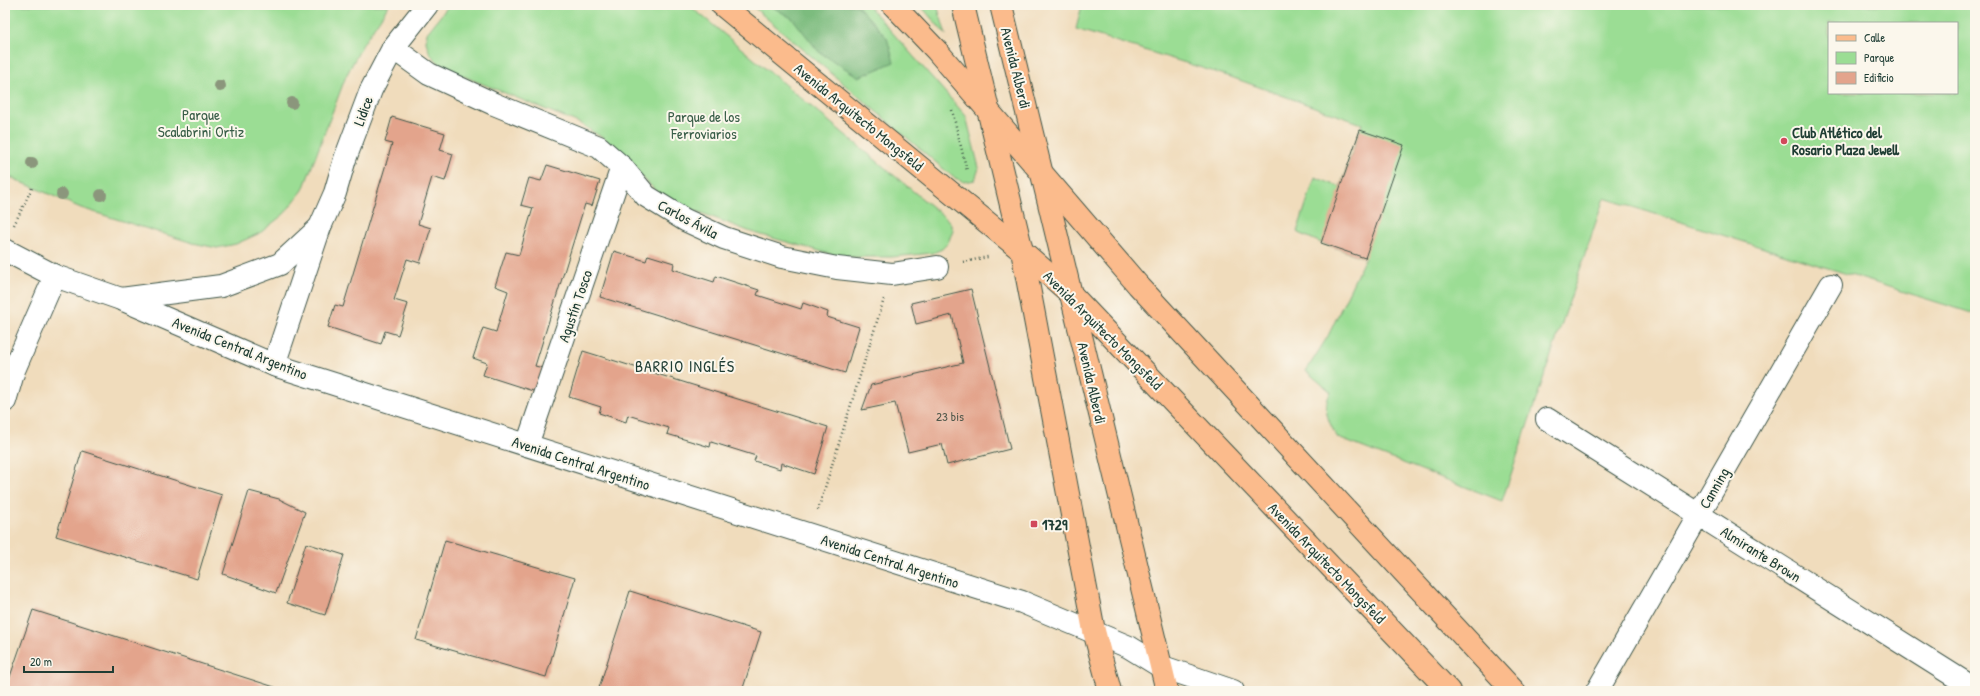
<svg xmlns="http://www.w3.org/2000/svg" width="1980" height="696" font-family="'Patrick Hand',sans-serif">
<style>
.green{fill:#9bdd94;stroke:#5d8d64;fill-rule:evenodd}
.forest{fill:#7cbc7e;stroke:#4e7c59}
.building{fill:#e3a48c}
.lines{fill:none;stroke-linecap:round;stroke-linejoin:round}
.minor-casing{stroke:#3e5548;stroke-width:24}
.major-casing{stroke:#3e5548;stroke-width:24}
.path{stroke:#3e5548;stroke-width:2.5;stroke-dasharray:1 3;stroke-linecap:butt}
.minor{stroke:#fff;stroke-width:22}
.major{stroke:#fbbb8c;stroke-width:22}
.tree{fill:#8b967c}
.poi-dot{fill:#d1495b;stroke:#fbf7ec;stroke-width:1.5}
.labels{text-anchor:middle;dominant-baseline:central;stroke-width:4;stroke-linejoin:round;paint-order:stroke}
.number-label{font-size:13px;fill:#50574a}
.street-label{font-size:15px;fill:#1f3d34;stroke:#fbf7ec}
.park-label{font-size:15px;fill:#385d47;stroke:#fbf7ec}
.poi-label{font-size:15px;font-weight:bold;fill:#1f3d34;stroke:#fbf7ec;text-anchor:start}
.neighbourhood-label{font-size:16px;letter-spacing:1px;fill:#1f3d34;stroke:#fbf7ec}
</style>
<rect width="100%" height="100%" fill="#fbf7ec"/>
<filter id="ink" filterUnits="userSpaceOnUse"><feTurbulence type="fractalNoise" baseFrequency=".025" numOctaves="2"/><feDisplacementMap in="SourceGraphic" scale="8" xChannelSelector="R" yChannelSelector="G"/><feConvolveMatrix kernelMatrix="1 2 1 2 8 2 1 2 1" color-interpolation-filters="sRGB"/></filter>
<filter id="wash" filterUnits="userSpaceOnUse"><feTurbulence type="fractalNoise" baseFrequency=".012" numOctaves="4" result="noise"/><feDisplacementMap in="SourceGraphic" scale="16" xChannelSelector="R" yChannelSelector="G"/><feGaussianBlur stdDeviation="0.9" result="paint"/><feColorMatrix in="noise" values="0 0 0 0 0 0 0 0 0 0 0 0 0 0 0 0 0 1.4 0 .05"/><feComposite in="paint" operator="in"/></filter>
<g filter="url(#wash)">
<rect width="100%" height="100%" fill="#f0dcbc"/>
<g class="green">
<polygon points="5,5 389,5 363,44 346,76 303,190 284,214 260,233 236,244 217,248 193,243 81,208 5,175"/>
<polygon points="449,5 689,5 949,221 953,230 948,243 942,249 933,253 892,257 841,257 751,232 673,202 656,191 606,140 579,123 463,76 441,65 430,54 426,42 427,33"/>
<polygon points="751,5 868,5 966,116 979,168 975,180 964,182 953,177"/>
<polygon points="920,5 937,5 946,35"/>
<path d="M1082 5H1975V314L1604 198 1502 501 1338 438C1329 424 1321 407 1331 392L1306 371 1328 336 1365 258 1321 243 1297 232 1315 177 1340 187 1362 124 1231 77 1076 29ZM1829 23H1957V93H1829Z"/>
</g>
<polygon class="forest" points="769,5 857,5 887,38 894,62 859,77 819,52 793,19"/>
<g id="blocks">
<g class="building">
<polygon points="392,117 445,133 440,150 453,154 445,181 432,177 418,224 431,228 420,263 407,259 394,300 408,304 398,335 385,331 381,344 328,327 335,305 343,307 392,144 385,142"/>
<polygon points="1360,130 1404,145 1365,258 1321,243"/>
<polygon points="547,165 600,181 592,206 585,204 535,366 543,368 536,392 483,375 487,363 473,358 483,328 496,332 508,291 495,286 506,252 519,255 533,208 521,205 529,178 541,181"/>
<polygon points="614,251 646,261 648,255 674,263 673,269 714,282 716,276 759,290 757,295 801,309 803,303 828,312 827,317 859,327 845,373 600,297"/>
<polygon points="971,289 1010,449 947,465 942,444 908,452 895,403 862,410 871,385 963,363 952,315 916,324 911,303"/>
<polygon points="583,351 828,427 814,474 781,463 780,469 754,461 756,456 711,442 710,447 667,434 669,428 628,415 626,422 599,413 601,407 569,397"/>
<polygon points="82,451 222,495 197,579 56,536"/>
<polygon points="249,491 279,499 305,512 276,593 223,574"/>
<polygon points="445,540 575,578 546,677 416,640"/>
<polygon points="306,543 344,555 325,615 287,603"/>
<polygon points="630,591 761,632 742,691 598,691"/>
<polygon points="33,610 287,691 5,691"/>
</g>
</g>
</g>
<g filter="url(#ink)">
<use href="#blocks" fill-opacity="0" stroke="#3e5548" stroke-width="1"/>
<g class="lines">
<g class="minor-casing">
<g id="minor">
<polyline points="393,48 429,74 494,104 599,147 622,167 646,196 685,220 724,238 782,257 837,268 892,274 937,267"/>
<polyline points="5,250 55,276 121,299 274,365 1022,602 1129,647 1160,666 1233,691"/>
<polyline points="121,299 221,286 280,264 319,228"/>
<polyline points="274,365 320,227 335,193 345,159 371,90 393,48 427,5"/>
<polyline points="5,401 14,370 55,276"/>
<polyline points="1547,419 1975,689"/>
<polyline points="527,445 622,167"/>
<polyline points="1597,691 1831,285"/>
</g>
</g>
<g class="major-casing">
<g id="major">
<polyline points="722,5 1022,251 1071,294 1449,691"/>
<polyline points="893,5 937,51 1138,285 1514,691"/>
<polyline points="963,5 1022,251 1094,631 1110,691"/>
<polyline points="1001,5 1167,691"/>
</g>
</g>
<g class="path">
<polyline points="952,110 967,171"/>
<polyline points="14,225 32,188"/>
<polyline points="963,262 988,257"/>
<polyline points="818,510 884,299"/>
</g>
<use href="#minor" class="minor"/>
<use href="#major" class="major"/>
</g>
<g class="tree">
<circle cx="220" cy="86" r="6"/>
<circle cx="292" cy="103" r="6"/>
<circle cx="32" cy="163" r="6"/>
<circle cx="62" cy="194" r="6"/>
<circle cx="101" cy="195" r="6"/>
</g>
</g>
<g class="poi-dot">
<circle cx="1784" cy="141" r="4"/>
<rect x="1030" y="520" width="8" height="8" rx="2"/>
</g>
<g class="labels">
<g class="number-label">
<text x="950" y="416">23 bis</text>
</g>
<g class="street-label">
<text transform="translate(1016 68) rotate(76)">Avenida Alberdi</text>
<text transform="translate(363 111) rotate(-70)">Lidice</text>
<text transform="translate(859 117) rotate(39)">Avenida Arquitecto Mongsfeld</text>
<text transform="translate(688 219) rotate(28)">Carlos Ávila</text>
<text transform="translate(575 306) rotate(-71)">Agustín Tosco</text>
<text transform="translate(1103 330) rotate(45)">Avenida Arquitecto Mongsfeld</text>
<text transform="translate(240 348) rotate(22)">Avenida Central Argentino</text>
<text transform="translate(1092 383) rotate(77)">Avenida Alberdi</text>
<text transform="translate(581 463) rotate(18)">Avenida Central Argentino</text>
<text transform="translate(1714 488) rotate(-60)">Canning</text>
<text transform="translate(1761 554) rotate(32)">Almirante Brown</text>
<text transform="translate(890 561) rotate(18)">Avenida Central Argentino</text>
<text transform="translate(1327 563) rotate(46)">Avenida Arquitecto Mongsfeld</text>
</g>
<g class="park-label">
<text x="201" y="114">Parque<tspan x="201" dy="17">Scalabrini Ortiz</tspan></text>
<text x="704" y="116">Parque de los<tspan x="704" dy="17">Ferroviarios</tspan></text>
</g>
<g class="poi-label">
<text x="1792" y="132">Club Atlético del<tspan x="1792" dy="17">Rosario Plaza Jewell</tspan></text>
<text x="1042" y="524">1729</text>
</g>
<g class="neighbourhood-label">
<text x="685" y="366">BARRIO INGLÉS</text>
</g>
</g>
<rect width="1980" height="696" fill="none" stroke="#fbf7ec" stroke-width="20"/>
<rect x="1828" y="22" width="130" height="72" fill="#fbf7ec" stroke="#a3ada2"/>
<rect x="1836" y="35" width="20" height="6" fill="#fbbb8c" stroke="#a3ada2"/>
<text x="1864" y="42" font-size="12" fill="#1f3d34">Calle</text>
<rect x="1836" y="52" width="20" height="12" fill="#9bdd94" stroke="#a3ada2"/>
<text x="1864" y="62" font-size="12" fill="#1f3d34">Parque</text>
<rect x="1836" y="72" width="20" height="12" fill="#e3a48c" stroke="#a3ada2"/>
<text x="1864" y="82" font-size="12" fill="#1f3d34">Edificio</text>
<path d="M24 666v6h89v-6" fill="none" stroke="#1f3d34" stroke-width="2"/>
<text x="30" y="666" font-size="12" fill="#1f3d34" stroke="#fbf7ec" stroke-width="3" paint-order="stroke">20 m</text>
</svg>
